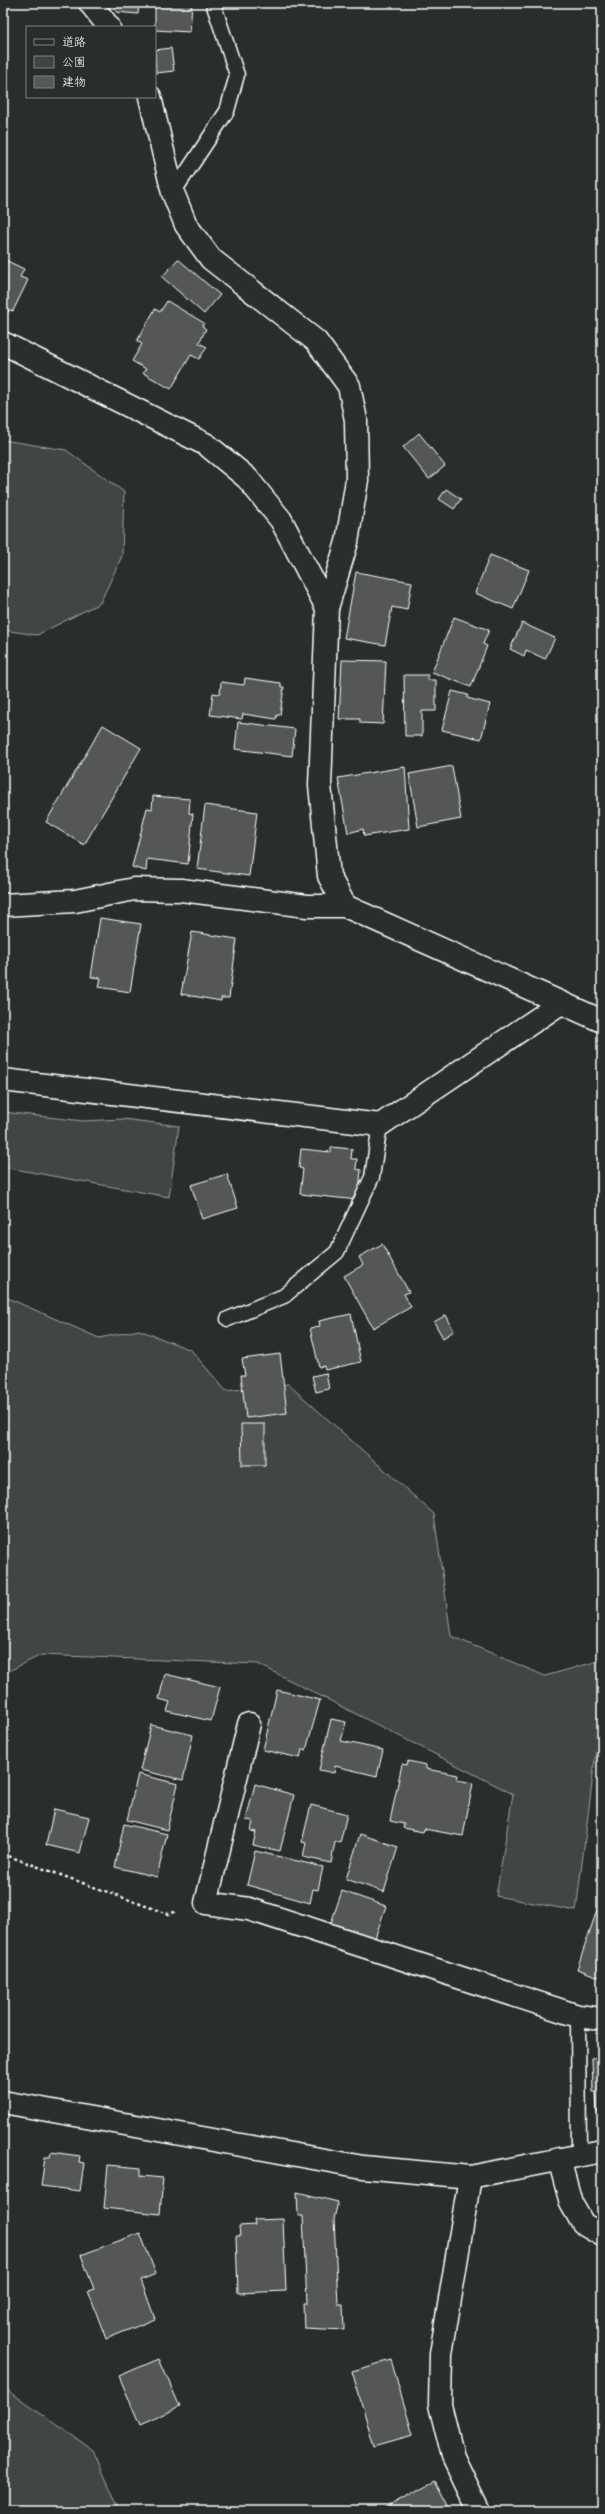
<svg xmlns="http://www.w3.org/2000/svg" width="605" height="2514" font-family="'Playpen Sans','Klee One',sans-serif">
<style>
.green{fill:#414445;stroke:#a0a2a2}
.building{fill:#555758;stroke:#fff}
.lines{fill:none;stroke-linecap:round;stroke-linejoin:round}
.service-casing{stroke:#fff;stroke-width:17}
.minor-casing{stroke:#fff;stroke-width:25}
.tertiary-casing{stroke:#fff;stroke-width:25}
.path{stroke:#fff;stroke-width:2.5;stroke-dasharray:3 3;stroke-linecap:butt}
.service{stroke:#2a2d2e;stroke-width:14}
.minor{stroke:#2a2d2e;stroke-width:22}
.tertiary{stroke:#2a2d2e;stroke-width:22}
</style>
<rect width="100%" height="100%" fill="#2a2d2e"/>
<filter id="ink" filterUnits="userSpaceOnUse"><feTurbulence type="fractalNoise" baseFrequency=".025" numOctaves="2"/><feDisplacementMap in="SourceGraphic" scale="8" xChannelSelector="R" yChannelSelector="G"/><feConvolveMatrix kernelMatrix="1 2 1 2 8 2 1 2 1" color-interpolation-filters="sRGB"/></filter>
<g filter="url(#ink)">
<g class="green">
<polygon points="3,440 66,450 124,492 122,556 100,603 37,635 3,630"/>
<polygon points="3,1112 83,1121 123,1119 179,1126 169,1197 3,1167"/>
<polygon points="3,1296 99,1338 139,1330 191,1350 226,1391 288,1384 434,1514 451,1636 545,1676 602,1660 602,1743 596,1751 576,1911 496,1896 513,1794 258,1664 41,1655 3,1674"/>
<polygon points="3,2387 93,2450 120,2511 3,2511"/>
</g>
<g class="building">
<polygon points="116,3 139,3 138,14 116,12"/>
<polygon points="155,3 192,3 190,32 155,30"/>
<polygon points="171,48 174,71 156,73 155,50"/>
<polygon points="3,259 24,269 20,277 28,280 13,311 9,310 5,318 3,317"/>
<polygon points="178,259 220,295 204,314 162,277"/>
<polygon points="167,301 204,323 202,326 206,329 199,343 207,347 199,359 191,355 171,389 143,373 146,369 132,361 142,344 137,341 155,309 160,312"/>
<polygon points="419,433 445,466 429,479 403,447"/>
<polygon points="446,489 461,499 454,509 439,499"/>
<polygon points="490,555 529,570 513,609 475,593"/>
<polygon points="356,572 412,582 407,610 392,607 385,645 344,638"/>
<polygon points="454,617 489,630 483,644 487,646 471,687 432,672"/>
<polygon points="522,623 555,638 545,659 526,650 524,656 510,649"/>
<polygon points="342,660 386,661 383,724 360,723 360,719 339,719"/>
<polygon points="404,675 428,675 428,680 436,680 436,711 422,711 422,736 405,736"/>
<polygon points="245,678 281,683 281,687 284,687 280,715 277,715 276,719 243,714 242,719 210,715 213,693 220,694 221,682 244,685"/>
<polygon points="452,691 468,695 467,698 490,704 481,739 442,730"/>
<polygon points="238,722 295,729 292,756 235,749"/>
<polygon points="103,725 141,748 84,845 46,822"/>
<polygon points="452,766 461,819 418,827 409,774"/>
<polygon points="405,767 409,829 364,836 363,829 348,833 338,778"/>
<polygon points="153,796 190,799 189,813 193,814 188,864 147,859 146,871 132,867 147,808 152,809"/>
<polygon points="205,805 257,812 249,876 197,869"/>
<polygon points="100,918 141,924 130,992 99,987 101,978 91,977"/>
<polygon points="192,932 237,939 229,998 221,998 221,1001 181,994"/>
<polygon points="331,1147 352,1149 351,1159 357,1159 356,1169 361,1170 358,1200 300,1194 303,1169 299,1168 301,1149 331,1152"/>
<polygon points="227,1174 238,1208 202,1219 191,1185"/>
<polygon points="382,1244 409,1292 404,1294 411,1307 373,1328 344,1276 363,1265 359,1257"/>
<polygon points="351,1314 361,1362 325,1370 324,1366 319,1367 310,1328 320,1326 319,1321"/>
<polygon points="446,1315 454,1331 443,1338 434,1322"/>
<polygon points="280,1354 287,1413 246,1418 241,1375 245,1375 242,1359"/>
<polygon points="326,1373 329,1389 316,1392 312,1376"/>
<polygon points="241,1424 265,1424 265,1465 242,1465"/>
<polygon points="165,1674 220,1687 211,1721 167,1711 170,1702 159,1699"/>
<polygon points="277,1690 320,1700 306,1750 302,1749 300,1758 263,1750"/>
<polygon points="331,1719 346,1722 341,1741 383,1750 377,1776 335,1766 334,1773 319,1770"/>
<polygon points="151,1725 193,1735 183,1780 140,1770"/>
<polygon points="408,1761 426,1765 426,1769 458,1775 457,1780 473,1783 463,1836 424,1829 423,1832 403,1828 404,1824 390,1821 402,1764 407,1765"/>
<polygon points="138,1774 178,1784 167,1830 127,1820"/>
<polygon points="255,1784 294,1795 280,1851 253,1845 256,1832 251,1831 253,1821 246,1820"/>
<polygon points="311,1805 347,1814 340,1843 335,1842 331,1863 303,1857 306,1843 302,1842"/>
<polygon points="54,1809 89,1817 80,1853 46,1845"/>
<polygon points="124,1824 167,1834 157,1877 115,1867"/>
<polygon points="360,1834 398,1847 384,1892 346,1879"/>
<polygon points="255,1851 323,1867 318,1890 313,1889 310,1903 247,1885"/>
<polygon points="342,1891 386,1906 375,1938 331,1923"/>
<polygon points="598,1907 602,1909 602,1978 577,1969"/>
<polygon points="602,2057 602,2113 597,2113 596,2092 593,2092 592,2058"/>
<polygon points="51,2152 80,2156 79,2162 84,2163 80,2191 41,2186 45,2157 50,2157"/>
<polygon points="108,2165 141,2168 141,2176 163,2178 160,2214 104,2208"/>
<polygon points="297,2192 338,2202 334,2219 338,2304 343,2304 344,2330 304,2328 303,2304 307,2304 303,2216 298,2216"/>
<polygon points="283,2219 286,2291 238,2293 236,2236 240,2236 239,2226 255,2225 254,2220"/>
<polygon points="140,2233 156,2274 141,2280 155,2319 106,2339 88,2291 94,2289 81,2255"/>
<polygon points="159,2359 180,2407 140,2425 119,2376"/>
<polygon points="391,2360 413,2435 374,2446 352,2371"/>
<polygon points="435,2481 451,2511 379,2511"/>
</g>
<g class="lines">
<g class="service-casing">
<g id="service">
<polyline points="173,193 227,111 237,75 213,3"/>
<polyline points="228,1319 284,1296 337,1252 372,1177 380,1125"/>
<polyline points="578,2016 579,2155"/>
</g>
</g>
<g class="minor-casing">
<g id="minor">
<polyline points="90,3 109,27"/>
<polyline points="150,97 173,193 186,225 211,259 316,341 349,386 356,420 357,480 347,542 327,608 320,785 329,876 345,906"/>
<polyline points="3,343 207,445 247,478 281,520 327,608"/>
<polyline points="3,905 75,901 134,889 181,890 307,906 345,906 602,1021"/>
<polyline points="3,1080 380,1125 561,1003"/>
<polyline points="249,1724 206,1903 249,1909 578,2016 602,2019"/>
<polyline points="559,2159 571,2203 583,2224 602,2235"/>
<polyline points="470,2177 441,2354 440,2405 453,2457 479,2511"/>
</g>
</g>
<g class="tertiary-casing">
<polyline id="tertiary" points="3,2102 363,2167 470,2177 602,2151"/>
</g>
<polyline class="path" points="3,1854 168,1914 178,1911"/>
<use href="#service" class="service"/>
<use href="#minor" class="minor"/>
<use href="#tertiary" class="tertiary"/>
</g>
</g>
<rect width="605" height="2514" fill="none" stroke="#2a2d2e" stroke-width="16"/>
<rect x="8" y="8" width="589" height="2498" fill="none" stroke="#fff" stroke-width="1.5" filter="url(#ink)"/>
<rect x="26" y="26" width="130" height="72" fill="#2a2d2e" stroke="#7f8182"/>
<rect x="34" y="39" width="20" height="6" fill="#2a2d2e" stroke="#7f8182"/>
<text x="62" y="46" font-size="12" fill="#ffffff">道路</text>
<rect x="34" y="56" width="20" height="12" fill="#414445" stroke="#7f8182"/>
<text x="62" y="66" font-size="12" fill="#ffffff">公園</text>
<rect x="34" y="76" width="20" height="12" fill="#555758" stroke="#7f8182"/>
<text x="62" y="86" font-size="12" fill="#ffffff">建物</text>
</svg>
